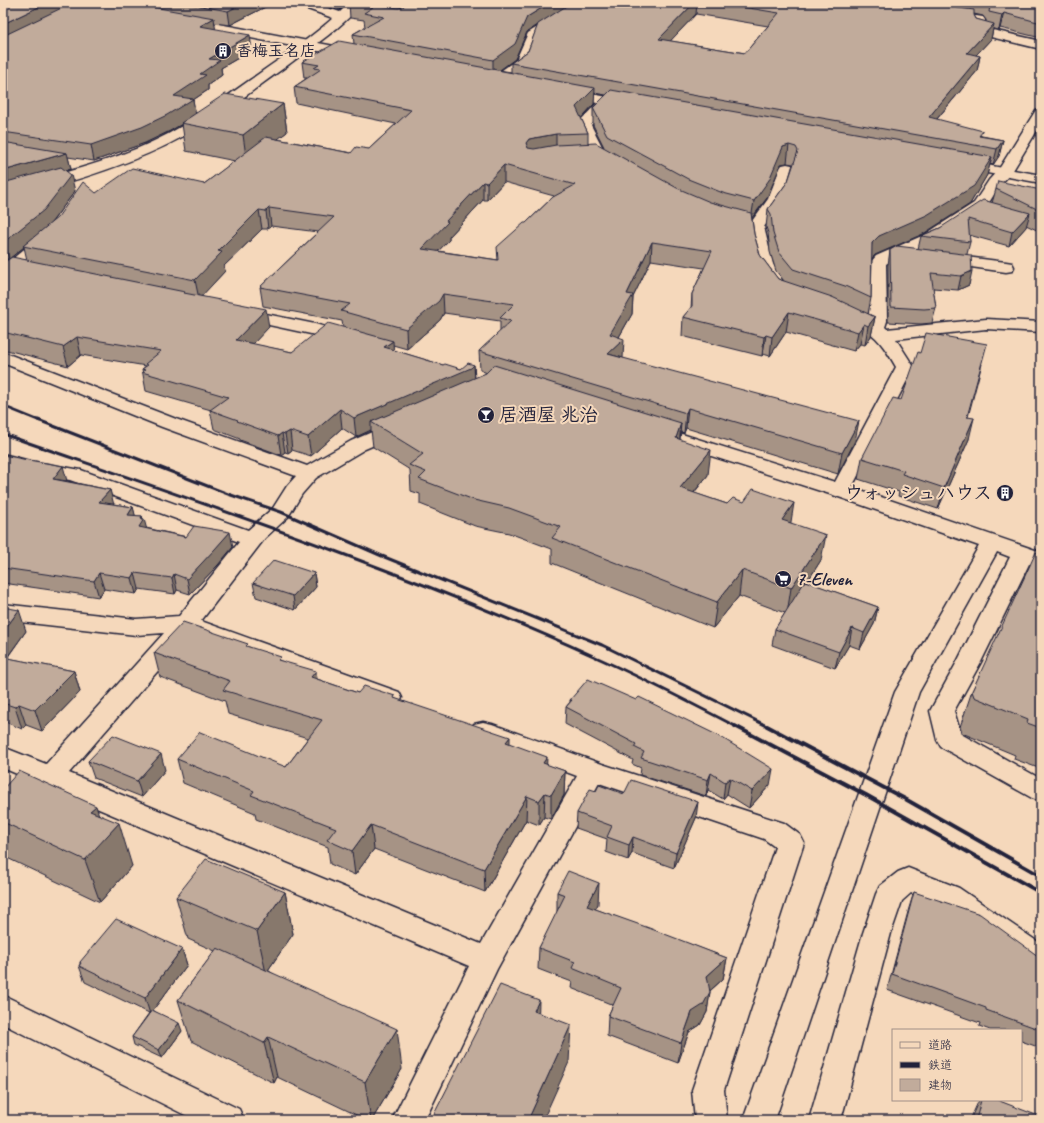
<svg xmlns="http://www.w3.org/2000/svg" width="1044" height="1123" font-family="Caveat,'Klee One',sans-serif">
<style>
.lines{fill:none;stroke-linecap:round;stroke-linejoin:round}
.minor-casing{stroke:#22223b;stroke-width:3}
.major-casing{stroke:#22223b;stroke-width:3}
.minor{fill:#f5d8bb;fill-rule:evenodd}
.major{fill:#f5d8bb;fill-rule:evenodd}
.rail-far2{stroke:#22223b;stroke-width:2.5}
.rail-far1{stroke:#22223b;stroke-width:3}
.rail{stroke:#22223b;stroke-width:4}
.wall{fill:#a69385;stroke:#22223b;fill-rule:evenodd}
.shaded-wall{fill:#87786c;stroke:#22223b}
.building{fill:#c1ab9b;stroke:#22223b;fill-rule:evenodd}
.labels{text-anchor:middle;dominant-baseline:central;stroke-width:4;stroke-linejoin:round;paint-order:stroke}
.far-poi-label{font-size:16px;font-weight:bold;fill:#22223b;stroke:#f5d8bb;text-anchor:start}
.poi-label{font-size:19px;font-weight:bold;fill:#22223b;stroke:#f5d8bb;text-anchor:start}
</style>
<rect width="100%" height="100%" fill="#f5d8bb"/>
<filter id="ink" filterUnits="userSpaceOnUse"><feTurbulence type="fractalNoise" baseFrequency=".025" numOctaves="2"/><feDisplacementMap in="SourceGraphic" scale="8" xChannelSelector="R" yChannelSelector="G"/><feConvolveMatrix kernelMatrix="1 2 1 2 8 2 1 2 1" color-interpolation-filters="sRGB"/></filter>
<g filter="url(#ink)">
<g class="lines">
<g class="minor-casing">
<g id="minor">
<path d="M294 3H312L340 12 349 3H362C347 24 309 49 288 65 253 90 218 118 180 138 129 166 59 186 3 200V190C54 175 108 163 156 140 190 124 220 101 250 80 278 60 307 41 333 18L296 5Z"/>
<polygon points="575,3 589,3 537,38 527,65 501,84 491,84 489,81 491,78 516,60 528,33"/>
<polygon points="932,3 944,3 941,11 983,17 985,20 984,28 1041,41 1041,49 974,33 972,30 973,23 930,17 928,14"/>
<path d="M607 97 612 98 614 101 591 125 605 152 620 164 618 167C595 173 585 140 577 124L602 98Z"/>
<path d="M1041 109V124L1012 172 1000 185 985 209 936 241 899 256 886 264 887 321 885 327 887 329 986 319 1041 322V332L986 329 896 339 914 367 852 487 1041 552V567L1029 564 981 662 954 711 961 734 1041 779V801L1032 798 941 747 937 740 930 711 957 662 1010 557 997 552 919 692 775 1120H743L895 692 979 546 833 495 655 438 652 434 655 430 662 428 669 430 835 482 896 367C888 353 880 339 867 331 858 326 842 325 836 316L839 312 845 311 869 319 870 263 876 256 924 235 974 203 989 180 999 169 1036 110Z"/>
<polygon points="787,164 792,165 794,168 784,199 764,227 773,264 785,285 783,289 777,290 771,289 756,264 749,230 718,221 716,218 718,215 724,213 752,221 768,199 780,168 782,165"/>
<polygon points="49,231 55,233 57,236 55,239 9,279 3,280 3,267 43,233"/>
<polygon points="942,254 1006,262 1012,263 1014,267 1012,271 1006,272 936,262 934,259 936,256"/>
<polygon points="237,308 315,324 354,335 357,339 354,343 348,344 311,334 231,317 228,313 231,309"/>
<polygon points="3,352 176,419 307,466 351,441 393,423 400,421 407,423 410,427 407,431 365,449 316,478 302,494 288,517 265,538 201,621 399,692 402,698 399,704 390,707 381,704 190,634 69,773 481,944 577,776 474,738 470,731 474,724 483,722 492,724 602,764 784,823 800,835 804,843 724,1090 727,1120 695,1120 692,1090 775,847 764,839 599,783 497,969 425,1120 392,1120 469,966 54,790 13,836 3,839 3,810 31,780 3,768 3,747 46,764 164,633 136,635 3,620 3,604 136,619 179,616 239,542 70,480 28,473 3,466 3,454 30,461 81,470 248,530 273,508 287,486 296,476 162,427 3,363"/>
<polygon points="908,868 959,888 1041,944 1041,973 1031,969 939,904 911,893 902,901 891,933 841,1120 809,1120 863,933 876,894 880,886 898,872"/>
<polygon points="3,995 239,1109 244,1120 195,1120 3,1024"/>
</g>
</g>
<g class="major-casing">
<g id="major">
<polygon points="187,18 355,50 359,51 361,54 359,57 355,58 183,25 181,22 183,19"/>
<polygon points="564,89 630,101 635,102 637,105 635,108 630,109 559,96 557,93 559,90"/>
<polygon points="960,160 1041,175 1041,183 955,167 953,164 955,161"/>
</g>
</g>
<use href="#minor" class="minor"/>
<use href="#major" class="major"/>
<polyline class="rail-far2" points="3,406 40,421"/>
<g class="rail-far1">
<polyline points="38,420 228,494 281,512 382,556 602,645 769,727"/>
<path d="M3 434C201 503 400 569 591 655 641 677 689 702 737 727"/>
</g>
<g class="rail">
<polyline points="735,726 866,795 1041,893"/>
<polyline points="767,726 907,800 1041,876"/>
</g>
</g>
<g class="wall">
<path d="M3 3H273L230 25 214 23 215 29 252 50 221 68 222 75 208 85V90L193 100 195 113 283 104 287 132 277 139 351 153 369 149 396 124 296 103 294 87 307 78H304L302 62 354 44 353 34 365 27 364 20 350 18 349 3H931L930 4 944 6V3H1041V38L1000 28 999 30 993 29 991 39 976 55 980 56 977 71 937 119 982 136 1003 140 999 156 993 165 990 164 987 175 970 204 923 234 875 255 872 258 871 298 868 314 875 317 871 336 865 345 860 344 854 351 786 332 770 356 763 354 762 356 682 336 683 317 691 308 692 294 704 268 651 260 633 297 632 314 619 337 622 358 855 441 838 474 686 428 684 433 681 432 680 439 708 475 694 493 727 504 791 523 821 560 807 582 878 607 874 624 860 649 849 645 835 668 772 645 775 629 785 613 739 596 713 628 552 563V549L509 533 475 526 420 504V494L411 491 410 470 373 447 371 430 356 437 342 428 311 456 292 450 288 453 285 452 281 455 240 440V439L214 429 210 410H211L146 391 142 369 146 366 81 355 68 366 3 349V261H6L8 259H3ZM696 14 768 26 745 53 670 41ZM974 14 983 16 986 20V22L976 19 974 15ZM538 25 528 51 511 63V72L499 70 515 59 527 32ZM594 93 606 95 593 108V125L604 147 588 144V133L581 118 594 104ZM182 124 186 151 235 161 204 184 96 193 52 222 75 191 66 171 71 169 68 157 94 161 145 143 170 131ZM787 163 793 164 788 181 768 209 766 227 768 233 770 252 776 271 784 281 778 279 760 255 754 234 752 219 767 198 781 164ZM504 182 554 196 526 223 498 260 438 251 449 240V237L483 200H487ZM271 226 318 232 260 287 263 306 342 321 343 327 292 352 252 344 269 327 201 296 225 271 224 266 262 229H268ZM24 247 27 260 10 258ZM444 313 500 321V332L479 351 480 370 487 373 475 378 474 365 461 369 443 365 393 350V345L407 349 440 320Z"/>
<polygon points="317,3 347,3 340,10"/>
<polygon points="996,189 1041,190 1041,232 1026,225 1026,227 1009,246 969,235 970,242 967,254 969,285 958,290 933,288 936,308 932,323 921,324 888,322 888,265 890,250 918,249 921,236 940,228 992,203"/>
<polygon points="982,364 968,417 969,439 938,509 898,496 899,492 858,479 862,458 901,400"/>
<polygon points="3,455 67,481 110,490 113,504 133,507 135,516 142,516 146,528 233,547 218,565 190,594 177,590 175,594 139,589 136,594 104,589 99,597 3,583"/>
<polygon points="1041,554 1041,769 1014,759 1015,755 962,733 960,727 972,691"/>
<polygon points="314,573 316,587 295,610 256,597 253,583"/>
<polygon points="3,607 26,631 7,658 74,671 80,692 42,731 26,725 22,729 3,721"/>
<polygon points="249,647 281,661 317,679 358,693 396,699 510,744 547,765 565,771 564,795 551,819 544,817 539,825 526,820 485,892 374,849 355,875 330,864 328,847 256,819 255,813 183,783 177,759 286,767 308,738 228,714 225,701 160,677 154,653"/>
<polygon points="570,700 770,785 749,808 727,794 723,799 708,790 706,796 640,775 641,768 632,764 633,760 565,724 566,707 570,702"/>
<polygon points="88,761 165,770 142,797 94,778"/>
<polygon points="3,786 4,788 99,814 132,866 100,902 3,856"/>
<polygon points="596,791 696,818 674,868 632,853 628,860 606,852 607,839 576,828 577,813"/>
<polygon points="285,892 293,934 268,970 402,1069 372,1120 367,1120 277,1077 274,1083 191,1041 178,1000 215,951 188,939 176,897"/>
<polygon points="557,892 598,904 595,909 727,958 723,979 710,991 707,1012 700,1025 689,1032 678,1063 607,1036 608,1016 613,1005 571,988 572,982 538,969 539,948 557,913"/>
<polygon points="914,892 1038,956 1041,957 1041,1048 1021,1041 1021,1030 990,1030 979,1026 980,1023 887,990 909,908"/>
<polygon points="182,949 187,965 153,1010 182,1031 162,1058 134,1045 132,1037 149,1013 85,982 79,966 80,964 80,962"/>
<polygon points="979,1100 997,1100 1041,1120 970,1120"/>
</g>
<g class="shaded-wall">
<polygon points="47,3 77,3 3,40 3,24"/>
<polygon points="244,3 273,3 230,25 228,11"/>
<polygon points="339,3 347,3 340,10"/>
<polygon points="550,3 572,3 527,32 515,59 493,75 493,60 527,17"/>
<polygon points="694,3 697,3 696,14 658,54 659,39"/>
<polygon points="1004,13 1000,28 999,30 1002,15"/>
<polygon points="214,18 216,33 200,26"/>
<polygon points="994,24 991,39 964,68 967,53"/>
<polygon points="250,35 252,50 221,68 222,75 208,85 208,90 193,100 196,115 181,123 182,124 170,131 145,143 94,161 91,145 174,96 200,74 209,59"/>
<polygon points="980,56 977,71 925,133 929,117"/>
<polygon points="595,88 594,104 576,124 576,107"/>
<polygon points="283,104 287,132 247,163 243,135"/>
<polygon points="556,134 556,152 529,157 526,143 529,139"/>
<polygon points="1003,140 999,156 993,165 997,149"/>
<polygon points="789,145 787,163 781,164 767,198 751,219 754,201 783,147"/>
<polygon points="67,153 71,169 3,188 3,171"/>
<polygon points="992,157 987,175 970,204 923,234 875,255 869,262 872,243 879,236"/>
<polygon points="504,165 504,182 487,200 487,183"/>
<polygon points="71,175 75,191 48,227 23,246 24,247 9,259 4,242"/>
<polygon points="483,182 483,200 449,237 449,240 423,267 422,249 446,221"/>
<polygon points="269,208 271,226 268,229 266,211"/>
<polygon points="259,210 262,229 224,266 225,271 199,299 195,280 218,251"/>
<polygon points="1030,213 1026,227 1009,246 1012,232"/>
<polygon points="652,242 651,260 633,297 632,314 611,351 624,339 623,358 608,354 610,334 627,294"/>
<polygon points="972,271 969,285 958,290 961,276"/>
<polygon points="443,294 444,313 440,320 407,349 406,329"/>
<polygon points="266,309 269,327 239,359 236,340"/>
<polygon points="789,312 786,332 770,356 772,337"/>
<polygon points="875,317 871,336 865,345 868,326"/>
<polygon points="864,324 860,344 854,351 858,332"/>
<polygon points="766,335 763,354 762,356 764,337"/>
<polygon points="77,337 81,355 68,366 63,347"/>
<polygon points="393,341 394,360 384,347"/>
<polygon points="474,365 475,384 371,422 371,430 356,437 354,418"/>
<polygon points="688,408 686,428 684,433 686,413"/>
<polygon points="340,409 342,428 311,456 308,437"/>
<polygon points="974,418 969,439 938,509 944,488"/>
<polygon points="859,421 855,441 838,474 842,453"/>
<polygon points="681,423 679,448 676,438"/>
<polygon points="290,431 292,450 288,453 285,434"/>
<polygon points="282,433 285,452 281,455 278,436"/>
<polygon points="711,450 708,475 677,513 680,488"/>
<polygon points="63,466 67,481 53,479"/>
<polygon points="110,490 114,505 99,502"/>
<polygon points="794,503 790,528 782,520"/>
<polygon points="133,507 137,522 128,515"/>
<polygon points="142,516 143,520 144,519 148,534 139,527 141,518"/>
<polygon points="230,532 233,547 218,565 190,594 187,579"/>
<polygon points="826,535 821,560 787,614 791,588"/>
<polygon points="742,570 739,596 713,628 717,602"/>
<polygon points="99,573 104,589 99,597 94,581"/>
<polygon points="135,573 139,589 136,594 132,578"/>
<polygon points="314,573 316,587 295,610 293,596"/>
<polygon points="174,574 177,590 175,594 172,578"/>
<polygon points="878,607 874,624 860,649 864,633"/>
<polygon points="19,610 26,631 3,663 3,632"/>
<polygon points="852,628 849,645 835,668 839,652"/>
<polygon points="74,671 80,692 42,731 35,710"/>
<polygon points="316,671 319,695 311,677"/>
<polygon points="19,704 26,725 22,729 15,707"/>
<polygon points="510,737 510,761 506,742"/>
<polygon points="161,754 165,770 142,797 137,781"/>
<polygon points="547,757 546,781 543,763"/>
<polygon points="773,769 770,785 749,808 752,791"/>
<polygon points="565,771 564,795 551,819 551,795"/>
<polygon points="711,773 708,790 706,796 708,780"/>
<polygon points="730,778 727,794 723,799 725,782"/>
<polygon points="545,793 544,817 539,825 539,801"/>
<polygon points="527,796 526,820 485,892 484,869"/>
<polygon points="698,802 696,818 674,868 676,853"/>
<polygon points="96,806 106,837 119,823 132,866 100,902 85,860 90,811"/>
<polygon points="371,825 374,849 355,875 352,851"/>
<polygon points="633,837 632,853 628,860 629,845"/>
<polygon points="599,883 598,904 586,927 587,906"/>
<polygon points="285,892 293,934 266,973 257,931"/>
<polygon points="182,949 187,965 150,1014 145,998"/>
<polygon points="727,958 723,979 704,996 707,976"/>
<polygon points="710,992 707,1012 700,1025 689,1032 678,1063 681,1043 692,1012"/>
<polygon points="539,1000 538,1036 534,1011"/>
<polygon points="179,1023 182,1031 162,1058 159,1050"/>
<polygon points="571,1025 569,1062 543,1120 528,1120"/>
<polygon points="397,1029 402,1069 372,1120 371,1120 365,1082"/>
<polygon points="268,1037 277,1077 274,1083 264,1043"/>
</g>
<g class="building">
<polygon points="3,3 47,3 3,24"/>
<polygon points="72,3 131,3 214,18 200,26 250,35 209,59 220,60 200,74 206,75 174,96 193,99 167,115 142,127 91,145 3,132 3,36"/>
<polygon points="184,3 244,3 228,11"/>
<polygon points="349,3 367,3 398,8 403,7 405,4 405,3 550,3 527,17 515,44 493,60 353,34 384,17 364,13 373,7"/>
<polygon points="571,3 694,3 659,39 745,53 779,13 718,3 921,3 974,10 974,15 976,19 994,24 967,53 980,56 929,117 983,131 979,136 1003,140 997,149 511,63 528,51 538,24"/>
<polygon points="988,3 1041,3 1041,23 1004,13 1002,15 989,12 990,6"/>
<path d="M339 41 595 88 576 107 588 133 556 134 529 139 526 143 528 148 534 149 556 145 596 143 677 188 710 202 751 213 754 234 760 255 778 279 832 297 875 317 868 326 864 324 858 332 789 312 772 337 766 335 764 337 683 317 692 306V294L712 251 652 242 627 294 633 295 610 334 624 339 608 354 859 421 842 453 688 408 686 413 479 351 511 321 500 318 514 304 443 294 439 301 406 329 341 311 350 304 260 287 334 217 269 208 266 211 259 210 218 251 222 252 195 280 23 246 58 217 83 182 96 193 132 168 204 184 266 137 351 153 356 147 369 149 411 110 294 87 321 69 314 68 319 65 302 62ZM504 165 575 185 553 197 526 223H524L497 247 498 260 422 249 448 222 446 221 483 182 487 183Z"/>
<polygon points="611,90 992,157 974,186 927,215 879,236 872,243 871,298 845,286 793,269 779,252 773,233 771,214 768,209 788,181 798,151 796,147 789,145 783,147 769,180 754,201 723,193 688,179 614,139 607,135 593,108"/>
<polygon points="225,94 283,104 243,135 181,123"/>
<polygon points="3,142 67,153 3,171"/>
<polygon points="61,167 71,175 44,210 4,242 3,242 3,183"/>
<polygon points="998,181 1041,190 1041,211 996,189"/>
<polygon points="983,200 1030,213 1012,232 968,219 970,242 921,236 940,228"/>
<polygon points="897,246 971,255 972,271 961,276 931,273 936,308 924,309 891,307 890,250"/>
<polygon points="12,257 185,292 184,293 266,309 236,340 292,352 328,323 393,341 384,347 443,365 445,364 461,369 468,363 474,365 471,368 354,418 340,409 308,437 290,431 285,434 282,433 278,436 237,421 238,420 210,410 228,397 142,372 145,370 142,369 148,365 145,364 161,351 77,337 63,347 3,332 3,261 6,261"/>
<polygon points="926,333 987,344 967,417 974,418 944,488 902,474 904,471 862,458 893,398 901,400 918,352 920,353"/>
<polygon points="494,365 681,423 676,438 711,450 680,488 727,504 733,498 744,502 753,489 794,503 782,520 826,535 791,588 742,570 717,602 552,538 561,527 509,508 474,500 419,479 426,472 409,465 423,454 371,422 486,373"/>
<polygon points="3,455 23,459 63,466 53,479 110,490 99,502 133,507 128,515 142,516 141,518 144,519 139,527 186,537 194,526 230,532 215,549 187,579 174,574 172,578 135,573 132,578 99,573 94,581 3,568"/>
<polygon points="1036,552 1041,554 1041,728 1027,723 1028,719 974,697 972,691"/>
<polygon points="274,560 314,573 293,596 253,583"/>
<polygon points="805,581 878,607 864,633 852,628 839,652 775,629"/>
<polygon points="3,607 19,610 3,632"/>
<polygon points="183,622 248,644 246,646 281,657 278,660 316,671 311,677 358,693 364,686 395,696 394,698 510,737 506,742 547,757 543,763 565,771 551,795 545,793 539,801 527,796 484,869 371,825 352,851 327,840 336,828 251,795 254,791 177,759 200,732 286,767 322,720 223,690 230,681 154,653"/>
<polygon points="3,657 74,671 35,710 19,704 15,707 3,703"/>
<polygon points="588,679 636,700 639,697 719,736 773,769 752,791 730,778 725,782 711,773 708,780 641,758 644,752 634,747 636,744 566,707 572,700 570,700"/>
<polygon points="113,735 161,754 137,781 88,761"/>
<polygon points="19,771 96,806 90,811 119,823 85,860 3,822 3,789"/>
<polygon points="631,780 698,802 676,853 633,837 629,845 607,837 612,826 577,813 590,789 596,791 599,785 624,794"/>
<polygon points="206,859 285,892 257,931 176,897"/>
<polygon points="568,871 599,883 587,906 649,928 727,958 707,976 710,992 703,1005 692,1012 681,1043 608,1016 621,988 572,968 575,962 539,948 565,895 557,892"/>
<polygon points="914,892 980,914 1038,956 1041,957 1041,1030 986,1010 986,1008 892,974"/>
<polygon points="116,919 182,949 145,998 79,966 81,963 80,962"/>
<polygon points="217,948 397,1029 365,1082 268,1037 264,1043 178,1000"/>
<polygon points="500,985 539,1000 534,1011 571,1025 528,1120 431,1120"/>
<polygon points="152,1010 179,1023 159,1050 132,1037"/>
<polygon points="981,1100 997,1100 1041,1117 1041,1120 976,1120"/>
</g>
</g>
<defs>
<g id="building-disc" transform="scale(0.9)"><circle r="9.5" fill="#22223b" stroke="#f5d8bb"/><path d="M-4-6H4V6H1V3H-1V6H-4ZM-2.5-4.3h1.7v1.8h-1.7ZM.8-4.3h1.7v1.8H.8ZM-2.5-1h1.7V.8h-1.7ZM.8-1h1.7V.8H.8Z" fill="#fff"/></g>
<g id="bar-disc" transform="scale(0.9)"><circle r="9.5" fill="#22223b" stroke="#f5d8bb"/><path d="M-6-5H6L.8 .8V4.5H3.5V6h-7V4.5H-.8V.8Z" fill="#fff"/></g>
<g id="supermarket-disc" transform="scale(0.9)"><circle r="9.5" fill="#22223b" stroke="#f5d8bb"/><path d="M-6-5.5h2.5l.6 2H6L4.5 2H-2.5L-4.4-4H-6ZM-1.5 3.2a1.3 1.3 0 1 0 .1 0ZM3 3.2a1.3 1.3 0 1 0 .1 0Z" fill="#fff"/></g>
</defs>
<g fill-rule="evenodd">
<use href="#building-disc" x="223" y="51"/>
<use href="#bar-disc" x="486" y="415"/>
<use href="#building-disc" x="1005" y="493"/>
<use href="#supermarket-disc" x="783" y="579"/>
</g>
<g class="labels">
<g class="far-poi-label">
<text x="236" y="51">香梅玉名店</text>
</g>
<g class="poi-label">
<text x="499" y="415">居酒屋 兆治</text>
<text x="992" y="493" text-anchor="end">ウォッシュハウス</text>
<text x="796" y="579">7-Eleven</text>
</g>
</g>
<rect width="1044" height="1123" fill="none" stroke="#f5d8bb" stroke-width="16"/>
<rect x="8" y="8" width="1028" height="1107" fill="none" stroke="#22223b" stroke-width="1.5" filter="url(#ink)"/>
<rect x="892" y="1029" width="130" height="72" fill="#f5d8bb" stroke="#a18f88"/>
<rect x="900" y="1042" width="20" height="6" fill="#f5d8bb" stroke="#a18f88"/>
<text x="928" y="1049" font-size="12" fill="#22223b">道路</text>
<rect x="900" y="1062" width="20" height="6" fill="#22223b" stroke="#a18f88"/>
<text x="928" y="1069" font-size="12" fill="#22223b">鉄道</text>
<rect x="900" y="1079" width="20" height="12" fill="#c1ab9b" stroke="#a18f88"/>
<text x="928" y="1089" font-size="12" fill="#22223b">建物</text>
</svg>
